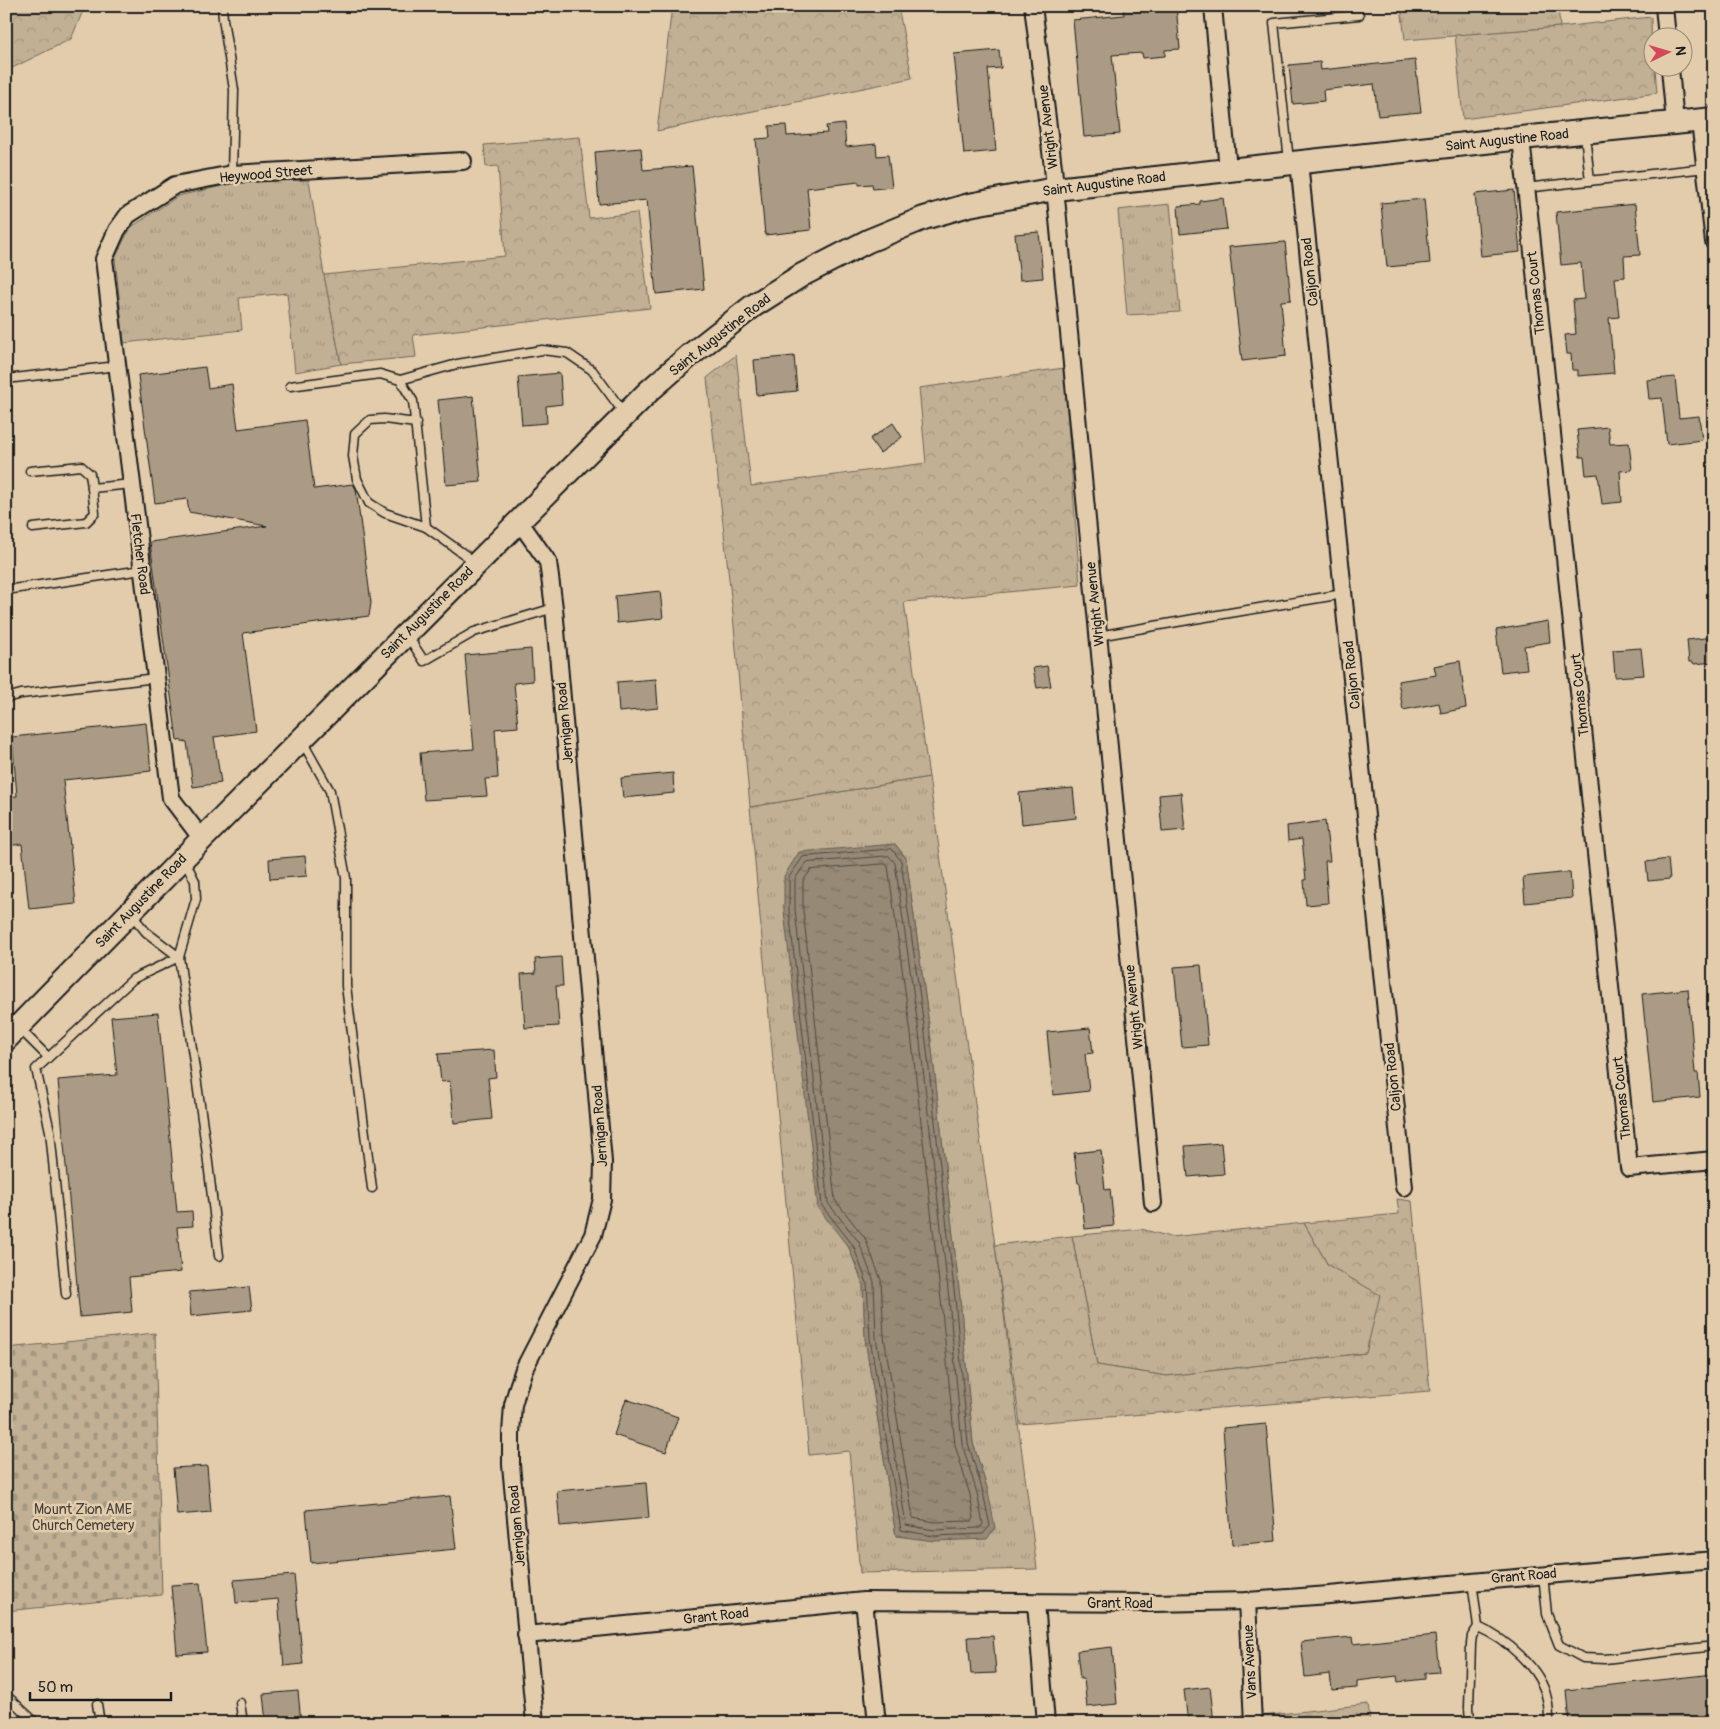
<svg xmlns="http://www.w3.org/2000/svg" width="1720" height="1729" font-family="Pangolin,sans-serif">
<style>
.grass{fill:url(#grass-tufts);stroke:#6e6658;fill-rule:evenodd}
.forest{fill:url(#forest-crowns);stroke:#6e6658}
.cemetery{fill:url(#cemetery-stones);stroke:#6e6658}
.water{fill:url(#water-ripples);stroke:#655d51}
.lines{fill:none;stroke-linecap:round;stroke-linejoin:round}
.shore{stroke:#4d4840;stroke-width:1}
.building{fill:#ab9b84;stroke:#1c1c1c}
.lane-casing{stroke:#1c1c1c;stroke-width:11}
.street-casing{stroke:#1c1c1c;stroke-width:20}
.secondary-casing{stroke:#1c1c1c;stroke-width:26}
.lane{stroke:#e2ccac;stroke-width:8}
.street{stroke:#e2ccac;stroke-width:16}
.secondary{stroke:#e2ccac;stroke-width:22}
.labels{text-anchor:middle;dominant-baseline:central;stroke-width:5;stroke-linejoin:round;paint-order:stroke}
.street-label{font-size:14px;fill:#1c1c1c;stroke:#e2ccac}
.park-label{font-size:14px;fill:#45413a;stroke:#e2ccac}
</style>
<defs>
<pattern id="grass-tufts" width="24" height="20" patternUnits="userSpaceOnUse" patternTransform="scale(1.25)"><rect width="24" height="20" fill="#c1b094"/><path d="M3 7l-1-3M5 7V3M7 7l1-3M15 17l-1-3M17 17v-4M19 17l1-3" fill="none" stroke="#a5977f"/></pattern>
<pattern id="forest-crowns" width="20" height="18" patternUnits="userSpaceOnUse" patternTransform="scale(1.25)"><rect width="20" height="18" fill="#c1b094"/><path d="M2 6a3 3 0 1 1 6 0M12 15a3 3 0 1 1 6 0" fill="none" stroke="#a5977f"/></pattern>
<pattern id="cemetery-stones" width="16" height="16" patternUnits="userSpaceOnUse" patternTransform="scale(1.25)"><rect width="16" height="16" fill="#c1b094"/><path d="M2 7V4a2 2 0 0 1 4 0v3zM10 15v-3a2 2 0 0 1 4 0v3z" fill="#a5977f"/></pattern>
<pattern id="water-ripples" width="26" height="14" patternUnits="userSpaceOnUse" patternTransform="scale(1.25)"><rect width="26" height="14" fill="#968975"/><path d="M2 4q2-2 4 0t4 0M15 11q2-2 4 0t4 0" fill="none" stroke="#7a6f5f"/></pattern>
</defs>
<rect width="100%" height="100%" fill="#e2ccac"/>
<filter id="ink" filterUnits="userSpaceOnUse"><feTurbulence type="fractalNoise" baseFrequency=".02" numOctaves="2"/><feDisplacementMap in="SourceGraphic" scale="10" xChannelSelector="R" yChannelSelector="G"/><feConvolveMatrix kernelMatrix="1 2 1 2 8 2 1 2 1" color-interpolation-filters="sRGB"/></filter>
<g filter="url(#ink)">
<g class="grass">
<polygon points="1401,6 1558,6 1560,27 1405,40"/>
<polygon points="309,180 324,275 341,364 295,372 287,293 239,298 242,330 124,343 115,258 130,228 178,196 240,182"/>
<polygon points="1170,204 1180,312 1127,315 1118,210"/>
<path d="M929 777 995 1245 1037 1569 860 1573 849 1451 809 1455 750 807ZM895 844 906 858 930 1032 960 1298 973 1443 988 1491 896 1536 865 1338 863 1284 849 1248Z"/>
<polygon points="1304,1223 1328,1265 1381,1295 1366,1353 1167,1376 1097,1365 1072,1236 1141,1229 1171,1237"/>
</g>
<g class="forest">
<polygon points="6,6 85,6 71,39 6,71"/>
<polygon points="672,6 898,6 912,78 657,131"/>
<polygon points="1651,17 1652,68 1655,68 1657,93 1463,119 1455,35 1560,27"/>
<polygon points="580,137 589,218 637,213 650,308 413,335 416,357 341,364 324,275 505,256 498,166 486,167 484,145"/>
<polygon points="736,355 751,486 926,463 919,388 1064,368 1080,585 904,602 929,777 750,807 733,615 707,378"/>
<polygon points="1397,1199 1412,1201 1430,1391 1020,1424 995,1245 1072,1236 1097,1365 1167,1376 1366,1353 1380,1295 1328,1265 1304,1223 1399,1214"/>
<polygon points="1368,1704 1370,1723 1263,1723 1262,1716"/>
</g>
<polygon class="cemetery" points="155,1333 162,1595 6,1611 6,1348"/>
<polygon class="water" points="895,844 906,858 930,1032 960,1298 973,1443 988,1491 995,1528 987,1539 934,1541 896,1536 865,1338 863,1284 849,1248 818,1208 784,911 784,876 799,852"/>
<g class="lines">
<g class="shore">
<polygon points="892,849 901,861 925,1033 955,1298 968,1443 983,1492 990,1526 983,1534 934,1536 901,1530 870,1338 867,1283 853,1245 822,1206 789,910 789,877 803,857"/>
<polygon points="889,856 895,863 919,1033 949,1299 962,1444 977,1493 983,1524 980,1528 934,1530 906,1525 876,1337 874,1282 859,1242 828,1203 795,910 795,879 806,863"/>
<polygon points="885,864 888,866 911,1034 941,1300 955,1445 970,1495 974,1518 972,1521 935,1522 913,1518 884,1336 881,1280 865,1238 835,1200 803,910 803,881 811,870"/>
</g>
</g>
<g class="building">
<polygon points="1123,6 1176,6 1180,49 1165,50 1165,56 1143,58 1142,53 1112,55 1120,134 1084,137 1073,20 1124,15"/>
<polygon points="999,50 1001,68 988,69 996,151 964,154 954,54"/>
<polygon points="1415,60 1421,112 1378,116 1374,84 1323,90 1324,101 1293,104 1289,65 1320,62 1321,70"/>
<polygon points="844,124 846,147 876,144 877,156 888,155 892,187 873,189 872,184 859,185 859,182 807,188 811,230 765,235 756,139 770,138 769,126 786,125 787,136 827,133 826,126"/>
<polygon points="641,148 643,170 692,166 704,289 656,294 647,200 599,204 595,152"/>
<polygon points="1514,190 1520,252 1481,256 1475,194"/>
<polygon points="1223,198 1227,229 1180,234 1178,206 1200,204 1200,201"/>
<polygon points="1424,199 1430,263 1387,267 1381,203"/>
<polygon points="1635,204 1640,255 1624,256 1625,277 1615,278 1619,317 1609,318 1614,373 1578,376 1578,370 1572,370 1571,354 1567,354 1565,335 1576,334 1573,300 1584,299 1581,263 1561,265 1556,212"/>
<polygon points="1039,232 1043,278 1020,280 1015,234"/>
<polygon points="1285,242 1291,300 1281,301 1286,356 1242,361 1229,247"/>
<polygon points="794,356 797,391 757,395 754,360"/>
<polygon points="205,367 208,388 232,384 238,429 305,420 314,489 353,484 356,489 371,603 369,616 243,633 256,731 214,737 221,783 193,787 187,742 177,740 150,542 267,526 189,512 187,499 155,503 138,375"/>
<polygon points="560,373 562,404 546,406 547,423 522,425 518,377"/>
<polygon points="1675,377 1679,418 1699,416 1702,440 1667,444 1662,398 1649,399 1647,380"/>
<polygon points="473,396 481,482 446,485 438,400"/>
<polygon points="893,423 902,437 880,453 870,439"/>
<polygon points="1608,427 1610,444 1629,443 1632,470 1620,471 1622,502 1602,504 1598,474 1586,475 1584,457 1580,457 1577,430"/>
<polygon points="660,591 663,618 617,623 615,596"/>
<polygon points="1548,621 1550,642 1524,646 1527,669 1501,672 1496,630"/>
<polygon points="1714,637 1714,662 1694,664 1693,662 1689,662 1687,640"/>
<polygon points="1641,648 1644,675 1615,677 1613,650"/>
<polygon points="531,649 533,681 514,683 518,727 495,729 498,778 485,779 487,796 424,800 420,753 474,749 465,655"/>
<polygon points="1460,661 1466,708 1441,713 1439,703 1403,710 1398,681 1436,675 1434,666"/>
<polygon points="1047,666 1051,686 1037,688 1033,668"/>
<polygon points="656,679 658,708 619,712 617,682"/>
<polygon points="146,723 151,771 63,780 76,904 29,909 22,844 6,846 6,797 17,796 12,737"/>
<polygon points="673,773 674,793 623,798 621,778"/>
<polygon points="1073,788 1076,818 1022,824 1019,793"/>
<polygon points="1181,793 1185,830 1162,832 1159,795"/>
<polygon points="1325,821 1330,861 1325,861 1328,903 1306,905 1304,880 1306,880 1302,839 1288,841 1287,826"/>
<polygon points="305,856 307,876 270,879 269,859"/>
<polygon points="1668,859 1670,879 1648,881 1646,862"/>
<polygon points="1570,872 1572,898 1525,903 1523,877"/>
<polygon points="561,957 563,986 556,986 559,1026 525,1028 521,974 536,973 535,959"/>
<polygon points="1201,965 1208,1045 1182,1047 1174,967"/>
<polygon points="1688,989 1695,1073 1698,1073 1700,1097 1653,1102 1642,994"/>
<polygon points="158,1013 177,1212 192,1211 193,1226 177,1227 181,1272 129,1277 132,1312 80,1317 58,1080 117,1075 111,1017"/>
<polygon points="1090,1028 1093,1053 1085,1054 1089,1091 1053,1095 1047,1032"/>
<polygon points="494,1050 496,1077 488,1078 492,1119 454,1123 450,1081 441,1082 438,1054"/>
<polygon points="1221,1143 1224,1174 1188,1177 1185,1146"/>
<polygon points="1101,1150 1105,1190 1110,1189 1114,1226 1085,1229 1080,1183 1078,1183 1074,1153"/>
<polygon points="249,1287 252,1310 191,1316 189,1292"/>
<polygon points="626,1399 678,1417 666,1452 614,1435"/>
<polygon points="1266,1424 1276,1541 1232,1545 1223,1428"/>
<polygon points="207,1466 211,1512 177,1515 173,1468"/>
<polygon points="646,1483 649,1518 560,1526 557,1491"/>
<polygon points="450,1496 456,1549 311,1563 306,1510"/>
<polygon points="294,1575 303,1664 284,1666 278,1599 236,1603 234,1580"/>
<polygon points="200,1583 207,1652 177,1654 171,1585"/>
<polygon points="1435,1635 1439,1672 1425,1673 1425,1679 1398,1682 1397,1676 1357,1681 1357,1688 1332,1690 1330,1674 1305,1677 1301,1642 1352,1637 1353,1644"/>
<polygon points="993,1636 996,1673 971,1674 968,1637"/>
<polygon points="1112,1647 1117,1704 1087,1707 1084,1679 1080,1679 1077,1651"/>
<polygon points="1714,1674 1714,1723 1569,1723 1566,1690"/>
<polygon points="1210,1687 1214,1723 1188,1723 1184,1690"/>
<polygon points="298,1691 301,1723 266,1723 263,1694"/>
</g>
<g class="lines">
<g class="lane-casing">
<g id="lane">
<polyline points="222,6 223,19 234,90 232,174"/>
<polyline points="1585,134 1590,181"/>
<polyline points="1289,161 1274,23 1359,15"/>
<polyline points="1525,188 1706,168"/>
<polyline points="6,379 117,366"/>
<polyline points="400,380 457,364 542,350 567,353 592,370 624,413"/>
<polyline points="290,386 380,374 400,380 413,401 426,527 475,562"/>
<polyline points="416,423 384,419 370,420 355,434 353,456 357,479 369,503 385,513 426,527"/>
<polyline points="30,471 81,466 90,474 92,488"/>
<polyline points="33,528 86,522 95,513 92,488 132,484"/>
<polyline points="6,590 142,570"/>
<polyline points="407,635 424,661 474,632 554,608"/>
<polyline points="1098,636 1194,619 1343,594"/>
<polyline points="6,698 21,694 156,678"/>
<polyline points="302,741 330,791 346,878 346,986 372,1188"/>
<polyline points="184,859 195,881 196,899 179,957 207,1154 219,1256"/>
<polyline points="19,1028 48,1057"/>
<polyline points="66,1294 50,1131 36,1069 133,979 179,957 146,932 131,914"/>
<polyline points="1543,1574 1547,1614 1559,1645 1583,1658 1605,1659 1714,1646"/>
<path d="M1478 1627C1506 1639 1541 1668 1547 1699 1549 1707 1549 1715 1549 1723"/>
<polyline points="6,1695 36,1723"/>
<polyline points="240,1703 243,1723"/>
<polyline points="97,1704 100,1723"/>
<polyline points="1470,1723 1469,1707 1471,1644 1472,1636 1478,1627 1472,1581"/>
</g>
</g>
<g class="street-casing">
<g id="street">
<polyline points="1033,6 1053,167 1153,1203"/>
<polyline points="1213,6 1228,170"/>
<polyline points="1664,6 1667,38"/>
<polyline points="1670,68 1675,123"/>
<polyline points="1700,121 1714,242"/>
<polyline points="1521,138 1629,1168 1714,1160"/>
<polyline points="1299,162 1404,1187"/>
<polyline points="519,521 548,562 554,608 603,1162 602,1199 593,1235 524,1369 518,1387 513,1405 511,1433 511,1465 535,1723"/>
<polyline points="202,839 171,798 104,259 117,230 128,215 175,185 232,174 463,161"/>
<polyline points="864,1601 877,1723"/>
<polyline points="1247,1601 1253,1723"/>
<polyline points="1036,1603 1046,1723"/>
<polyline points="526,1635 864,1601 1154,1603 1247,1601 1329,1595 1714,1560"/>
</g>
</g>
<g class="secondary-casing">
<polyline id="secondary" points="6,1039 202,839 649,391 689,356 753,306 802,275 868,241 924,218 969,205 1055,189 1521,138 1714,119"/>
</g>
<use href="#lane" class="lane"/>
<use href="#street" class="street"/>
<use href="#secondary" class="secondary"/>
</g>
</g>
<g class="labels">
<g class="street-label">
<text transform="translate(1048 127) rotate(-97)">Wright Avenue</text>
<text transform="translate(1507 140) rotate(-6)">Saint Augustine Road</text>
<text transform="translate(266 174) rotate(-5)">Heywood Street</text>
<text transform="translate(1104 184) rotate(-7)">Saint Augustine Road</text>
<text transform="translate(1310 272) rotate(-96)">Caljon Road</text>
<text transform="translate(1536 293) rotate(-96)">Thomas Court</text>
<text transform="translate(720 335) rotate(-38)">Saint Augustine Road</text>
<text transform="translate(140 554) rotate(83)">Fletcher Road</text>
<text transform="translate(1095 604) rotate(-96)">Wright Avenue</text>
<text transform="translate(427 613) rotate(-45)">Saint Augustine Road</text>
<text transform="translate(1352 675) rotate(-96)">Caljon Road</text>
<text transform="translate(1580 695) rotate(-96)">Thomas Court</text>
<text transform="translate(565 723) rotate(-95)">Jernigan Road</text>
<text transform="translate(141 901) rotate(-46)">Saint Augustine Road</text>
<text transform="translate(1134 1007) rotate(-96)">Wright Avenue</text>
<text transform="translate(1393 1077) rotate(-96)">Caljon Road</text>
<text transform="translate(1622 1098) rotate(-96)">Thomas Court</text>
<text transform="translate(600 1126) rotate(-94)">Jernigan Road</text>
<text transform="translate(517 1526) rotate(-95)">Jernigan Road</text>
<text transform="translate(1524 1576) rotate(-5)">Grant Road</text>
<text x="1120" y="1603">Grant Road</text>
<text transform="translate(716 1616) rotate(-6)">Grant Road</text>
<text transform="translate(1250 1662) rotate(-93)">Vans Avenue</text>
</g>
<g class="park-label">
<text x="83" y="1509">Mount Zion AME<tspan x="83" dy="16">Church Cemetery</tspan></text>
</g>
</g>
<rect width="1720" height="1729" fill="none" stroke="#e2ccac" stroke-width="25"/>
<rect x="12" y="12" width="1695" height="1704" fill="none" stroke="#1c1c1c" stroke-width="2" filter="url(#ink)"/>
<g transform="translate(1668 52) rotate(85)"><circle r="24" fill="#e2ccac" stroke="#938672"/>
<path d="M0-4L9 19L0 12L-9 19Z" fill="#d1495b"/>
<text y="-8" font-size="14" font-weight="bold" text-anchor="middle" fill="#1c1c1c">N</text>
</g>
<path d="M30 1692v8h141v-8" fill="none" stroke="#1c1c1c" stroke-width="2.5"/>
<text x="38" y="1692" font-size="15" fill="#1c1c1c" stroke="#e2ccac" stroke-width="4" paint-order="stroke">50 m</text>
</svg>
